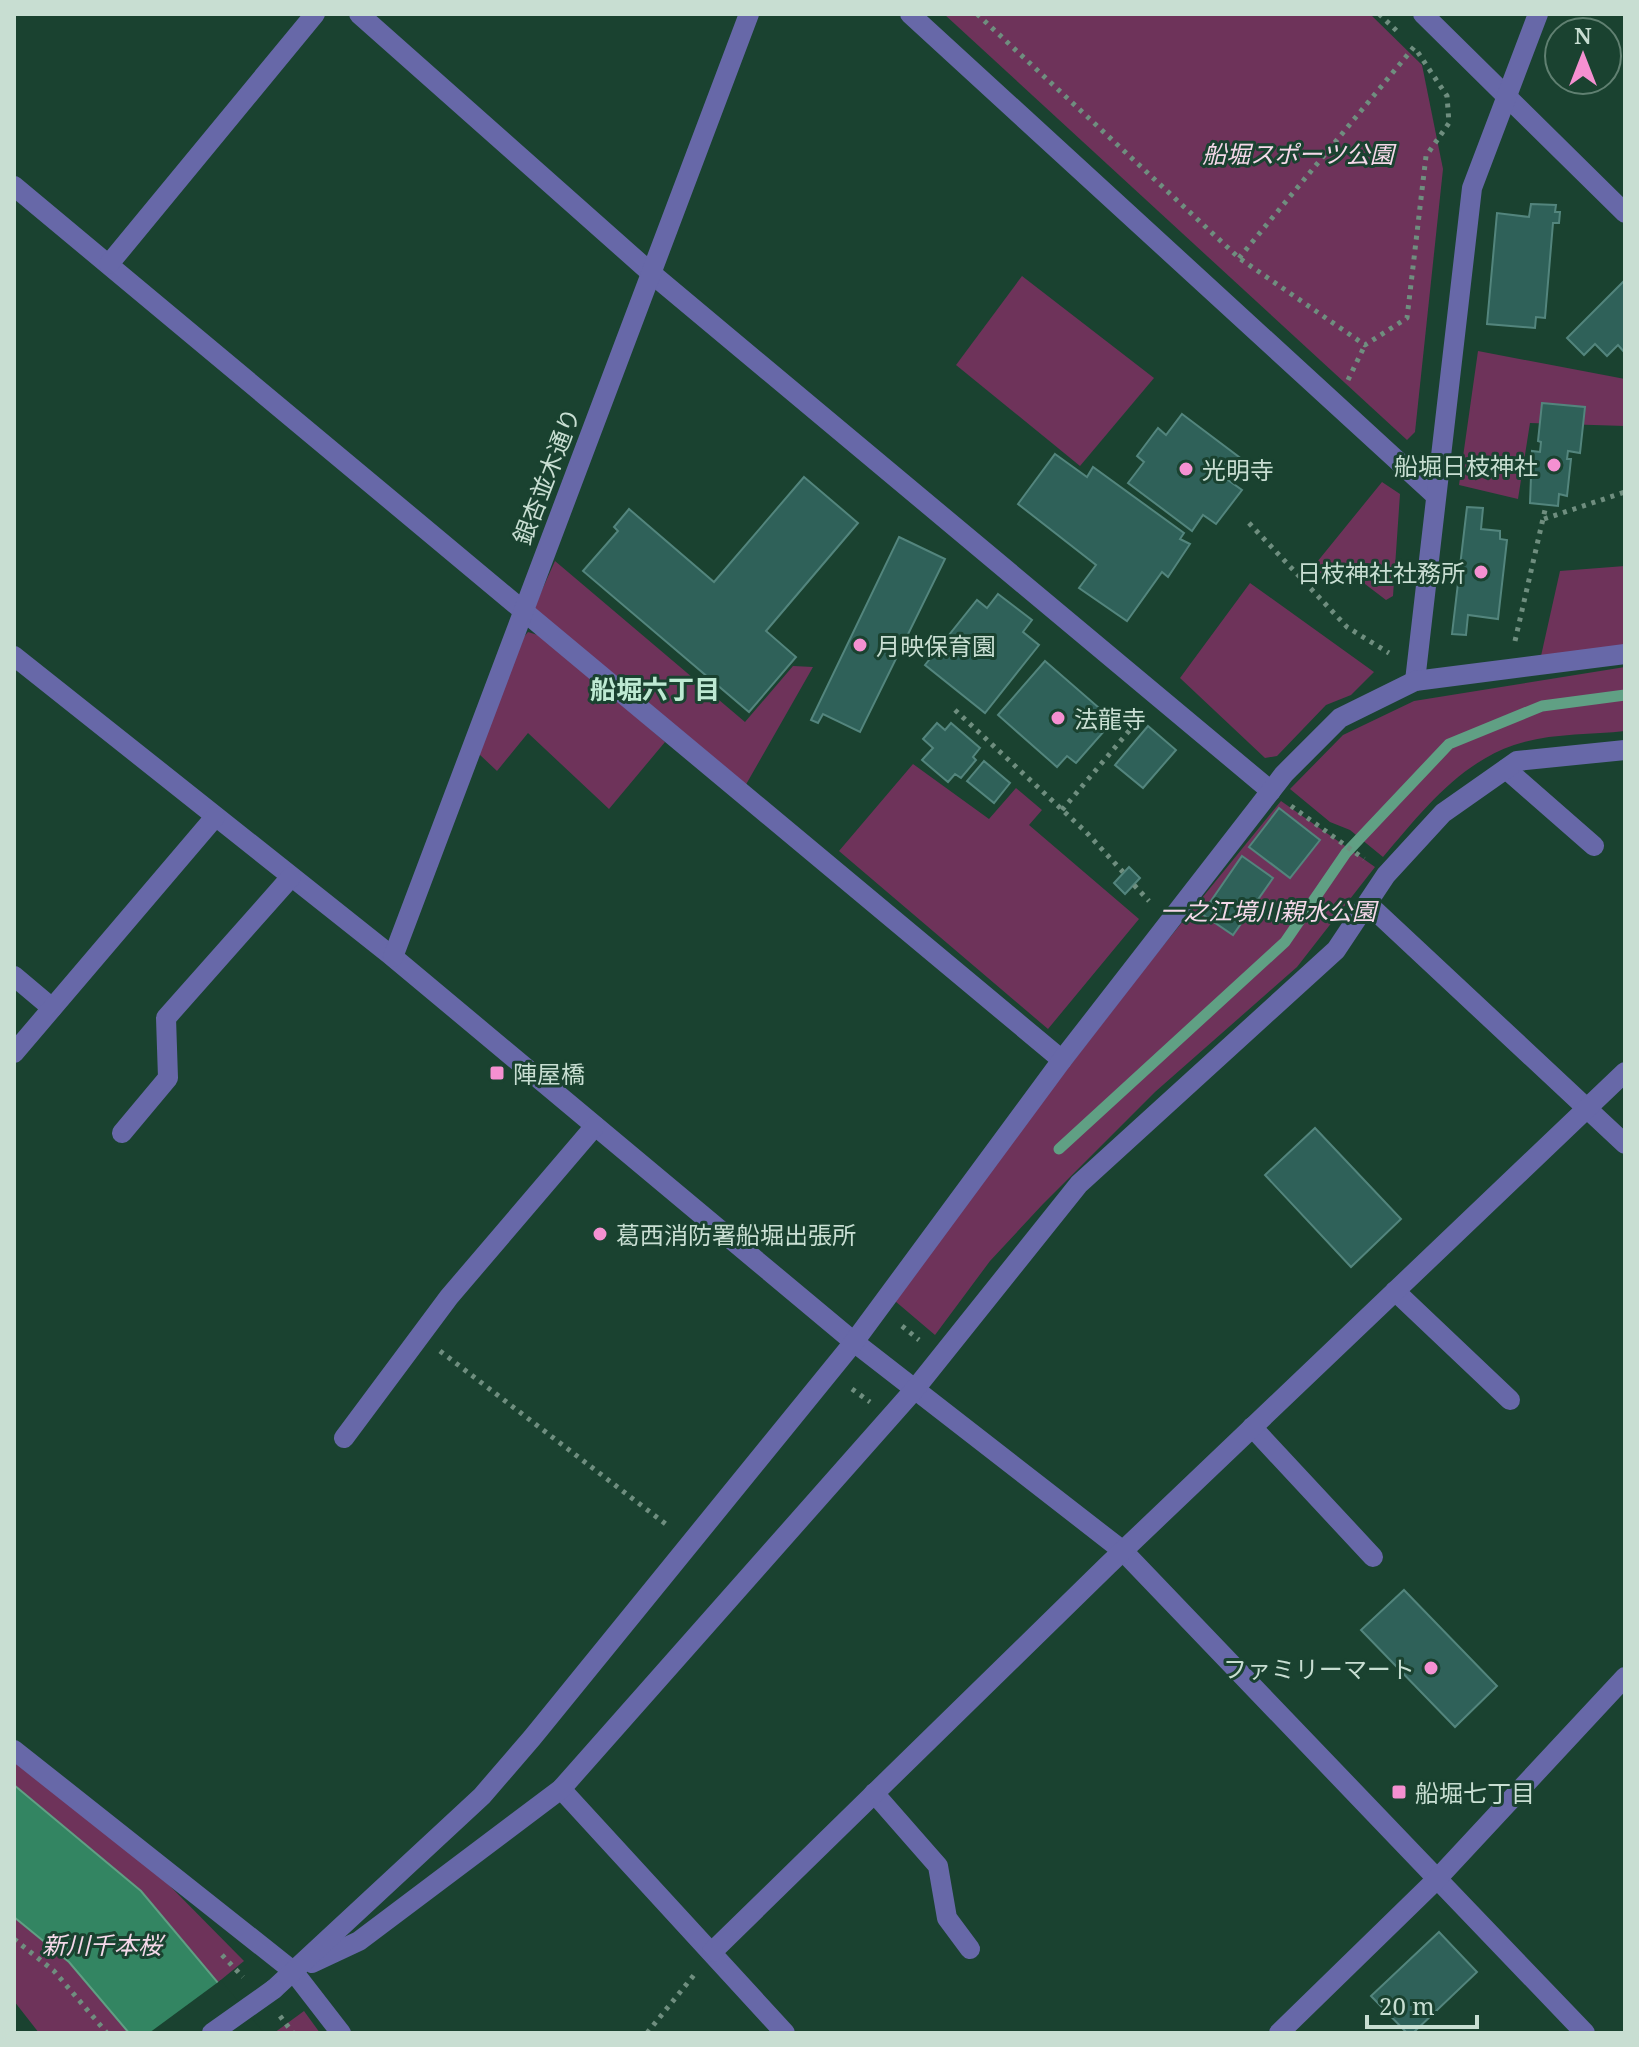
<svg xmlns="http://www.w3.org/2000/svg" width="1639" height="2047" font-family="'Noto Serif','Noto Sans JP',serif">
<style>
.green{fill:#6e335a}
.water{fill:#338562;stroke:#60a084;stroke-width:2}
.pier{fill:#1a4230}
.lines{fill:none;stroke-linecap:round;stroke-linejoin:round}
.stream{stroke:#60a084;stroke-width:11}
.building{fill:#2f6159;stroke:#53857d;stroke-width:2}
.path{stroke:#6f8e7f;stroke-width:5;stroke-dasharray:4 6;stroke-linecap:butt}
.minor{stroke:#6768a8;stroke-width:20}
.minor-bridge{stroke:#6768a8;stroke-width:20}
.poi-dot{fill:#f590d1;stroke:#1a4230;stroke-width:3}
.labels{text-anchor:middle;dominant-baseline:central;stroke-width:6;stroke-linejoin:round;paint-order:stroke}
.park-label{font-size:24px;font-style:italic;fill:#f5d8e9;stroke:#1a4230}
.poi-label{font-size:24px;fill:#c8ded2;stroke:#1a4230;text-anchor:start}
.street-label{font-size:24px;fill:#c8ded2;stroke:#1a4230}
.neighbourhood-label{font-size:26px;font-weight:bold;fill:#beead3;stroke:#1a4230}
</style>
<rect width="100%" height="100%" fill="#1a4230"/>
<g class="green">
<polygon points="944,14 1370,14 1422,65 1443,169 1415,432 1407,440"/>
<polygon points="1022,276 1154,378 1080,466 956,365"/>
<polygon points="1478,351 1625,379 1625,426 1530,423 1518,499 1459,485"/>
<polygon points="1382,482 1400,494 1393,596 1386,600 1340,565 1328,579 1313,567"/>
<polygon points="555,561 745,722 793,666 813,667 744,788 533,610"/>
<polygon points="1625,566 1625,646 1541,656 1560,571"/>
<polygon points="1250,583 1374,672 1351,695 1326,705 1277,756 1265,758 1180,678"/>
<polygon points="528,632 544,637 665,742 609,809 528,733 497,771 479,754 519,643"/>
<path d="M1625 667V731C1590 735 1548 733 1514 745 1458 764 1420 814 1383 857L1350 830 1330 822 1290 789 1343 735 1414 701Z"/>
<polygon points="913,764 989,819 1016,788 1042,810 1029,825 1139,919 1048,1029 839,851"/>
<polygon points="1281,801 1375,867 1297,967 1155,1092 1043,1204 990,1261 935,1335 895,1301 933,1243 1149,963"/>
<polygon points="14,1758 164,1880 244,1961 156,2033 39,2033 14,2001"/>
<polygon points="304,2011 320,2033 274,2033"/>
</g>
<polygon class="water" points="14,1785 141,1891 260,2033 129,2033 69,1962 14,1917"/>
<polygon class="pier" points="221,1980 264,2033 149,2033"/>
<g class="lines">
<polyline class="stream" points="1059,1149 1285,942 1346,853 1449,744 1542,706 1625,695"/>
</g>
<g class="building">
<polygon points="1531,204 1556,205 1555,212 1560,212 1559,223 1553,223 1545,318 1536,317 1535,328 1487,324 1497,213 1529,217"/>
<polygon points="1625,280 1625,353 1618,345 1607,356 1595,344 1584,355 1567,338"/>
<polygon points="1542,403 1585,407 1580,453 1568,451 1567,459 1571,459 1567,496 1559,494 1558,506 1530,503 1532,451 1540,452 1541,442 1538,441"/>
<polygon points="1182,414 1243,460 1228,480 1242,490 1216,524 1203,515 1192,531 1128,483 1144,462 1137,456 1158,428 1166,435"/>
<polygon points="1055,454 1087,477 1093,467 1184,533 1180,539 1190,544 1168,577 1162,572 1127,621 1079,588 1096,565 1018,504"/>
<polygon points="804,477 858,523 766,631 796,657 749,712 583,571 618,531 614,527 629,509 714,582"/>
<polygon points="1467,507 1483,508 1481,529 1500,531 1500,539 1507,540 1498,619 1468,615 1466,635 1452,634"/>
<polygon points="899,537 945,559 860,732 823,714 818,723 811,720"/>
<polygon points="998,594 1032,620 1023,632 1039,645 985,713 925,665 977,600 987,608"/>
<polygon points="1045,661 1106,714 1098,723 1106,729 1076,763 1067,756 1057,767 998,715"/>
<polygon points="937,723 945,730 951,723 980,748 973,757 976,760 961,778 955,774 948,782 922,760 933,748 923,739"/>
<polygon points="1148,726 1176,750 1143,788 1115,765"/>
<polygon points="984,761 1010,783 994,803 967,781"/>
<polygon points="1279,808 1320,840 1290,878 1249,847"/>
<polygon points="1242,856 1273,878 1233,935 1202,914"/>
<polygon points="1129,867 1140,878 1125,894 1114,883"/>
<polygon points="1315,1128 1401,1219 1351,1267 1265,1175"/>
<polygon points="1404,1590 1497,1686 1455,1727 1361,1630"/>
<polygon points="1439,1932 1477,1972 1413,2033 1407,2033 1371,1996"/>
</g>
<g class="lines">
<g class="path">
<polyline points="977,14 1239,258 1365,345 1407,318 1426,156 1449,123 1447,96 1417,51"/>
<polyline points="1379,14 1399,33"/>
<polyline points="1239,258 1414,47"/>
<polyline points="1348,380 1365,345"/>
<polyline points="1544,519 1625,492"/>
<polyline points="1249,523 1347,627 1389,653"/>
<polyline points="1515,641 1545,510"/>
<polyline points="955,710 1086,832 1123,872"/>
<polyline points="1291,806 1364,859"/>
<polyline points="1062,810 1140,718"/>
<polyline points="1134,885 1149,901"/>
<polyline points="902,1326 919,1340"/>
<polyline points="440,1351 667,1525"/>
<polyline points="852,1389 870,1402"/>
<polyline points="14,1939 54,1971 107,2033"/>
<polyline points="222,1955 243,1977"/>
<polyline points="280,2016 293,2033"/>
<polyline points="647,2033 694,1975"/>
</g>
<g class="minor">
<polyline points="359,14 651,273 1271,791"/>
<polyline points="910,14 1436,496"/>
<polyline points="1423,14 1625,213"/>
<polyline points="14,186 1062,1060"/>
<polyline points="109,264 315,14"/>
<polyline points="14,656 393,957 854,1342 1123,1551 1585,2033"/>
<polyline points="1415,681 1472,188 1538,14"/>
<polyline points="1506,769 1594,846"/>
<polyline points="1368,904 1625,1144"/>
<polyline points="393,957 749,14"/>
<polyline points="14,976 52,1008"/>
<polyline points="14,1053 215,817"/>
<polyline points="122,1133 168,1078 166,1018 291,877"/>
<polyline points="1395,1291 1510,1400"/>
<polyline points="1252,1427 1373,1557"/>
<polyline points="344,1438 449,1297 595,1126"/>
<polyline points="14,1750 293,1971 341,2033"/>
<polyline points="561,1789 785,2033"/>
<polyline points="874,1793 938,1866 947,1918 970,1949"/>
<polyline points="712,1952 1108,1565 1625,1072"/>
<polyline points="312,1963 359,1941 561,1789 915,1389 1079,1184 1336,950 1386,875 1443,813 1517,761 1625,750"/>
<polyline points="274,1989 482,1796 532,1738 854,1342 1062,1060 1284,774 1340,718 1415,681 1625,654"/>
<polyline points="1279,2033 1437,1879 1625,1677"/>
</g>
<polyline class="minor-bridge" points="212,2033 274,1989"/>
</g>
<g class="poi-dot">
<circle cx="1554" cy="465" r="8"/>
<circle cx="1186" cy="469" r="8"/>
<circle cx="1481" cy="572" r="8"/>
<circle cx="860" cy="645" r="8"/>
<circle cx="1058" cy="718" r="8"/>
<rect x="489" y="1065" width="16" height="16" rx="4"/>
<circle cx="600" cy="1234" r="8"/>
<circle cx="1431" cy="1668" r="8"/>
<rect x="1391" y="1784" width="16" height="16" rx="4"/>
</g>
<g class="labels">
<g class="park-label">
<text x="1298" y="153">船堀スポーツ公園</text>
<text x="1268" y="910">一之江境川親水公園</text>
<text x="102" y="1944">新川千本桜</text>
</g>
<g class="poi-label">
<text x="1538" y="465" text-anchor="end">船堀日枝神社</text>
<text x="1202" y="469">光明寺</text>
<text x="1465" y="572" text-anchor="end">日枝神社社務所</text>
<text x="876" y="645">月映保育園</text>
<text x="1074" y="718">法龍寺</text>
<text x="513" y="1073">陣屋橋</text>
<text x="616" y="1234">葛西消防署船堀出張所</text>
<text x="1415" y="1668" text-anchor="end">ファミリーマート</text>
<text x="1415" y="1792">船堀七丁目</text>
</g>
<g class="street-label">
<text transform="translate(546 476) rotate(-69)">銀杏並木通り</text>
</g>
<g class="neighbourhood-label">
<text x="655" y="689">船堀六丁目</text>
</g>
</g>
<rect width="1639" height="2047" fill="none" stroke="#c8ded2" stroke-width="32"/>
<g transform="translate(1583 56)"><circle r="38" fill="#1a4230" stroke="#608071" stroke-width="2"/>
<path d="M0-6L14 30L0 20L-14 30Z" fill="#f590d1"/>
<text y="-12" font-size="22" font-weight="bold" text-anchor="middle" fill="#c8ded2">N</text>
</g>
<path d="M1367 2015v12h110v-12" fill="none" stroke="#c8ded2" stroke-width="4"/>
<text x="1379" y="2015" font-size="24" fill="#c8ded2" stroke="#1a4230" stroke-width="6" paint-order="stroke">20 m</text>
</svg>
